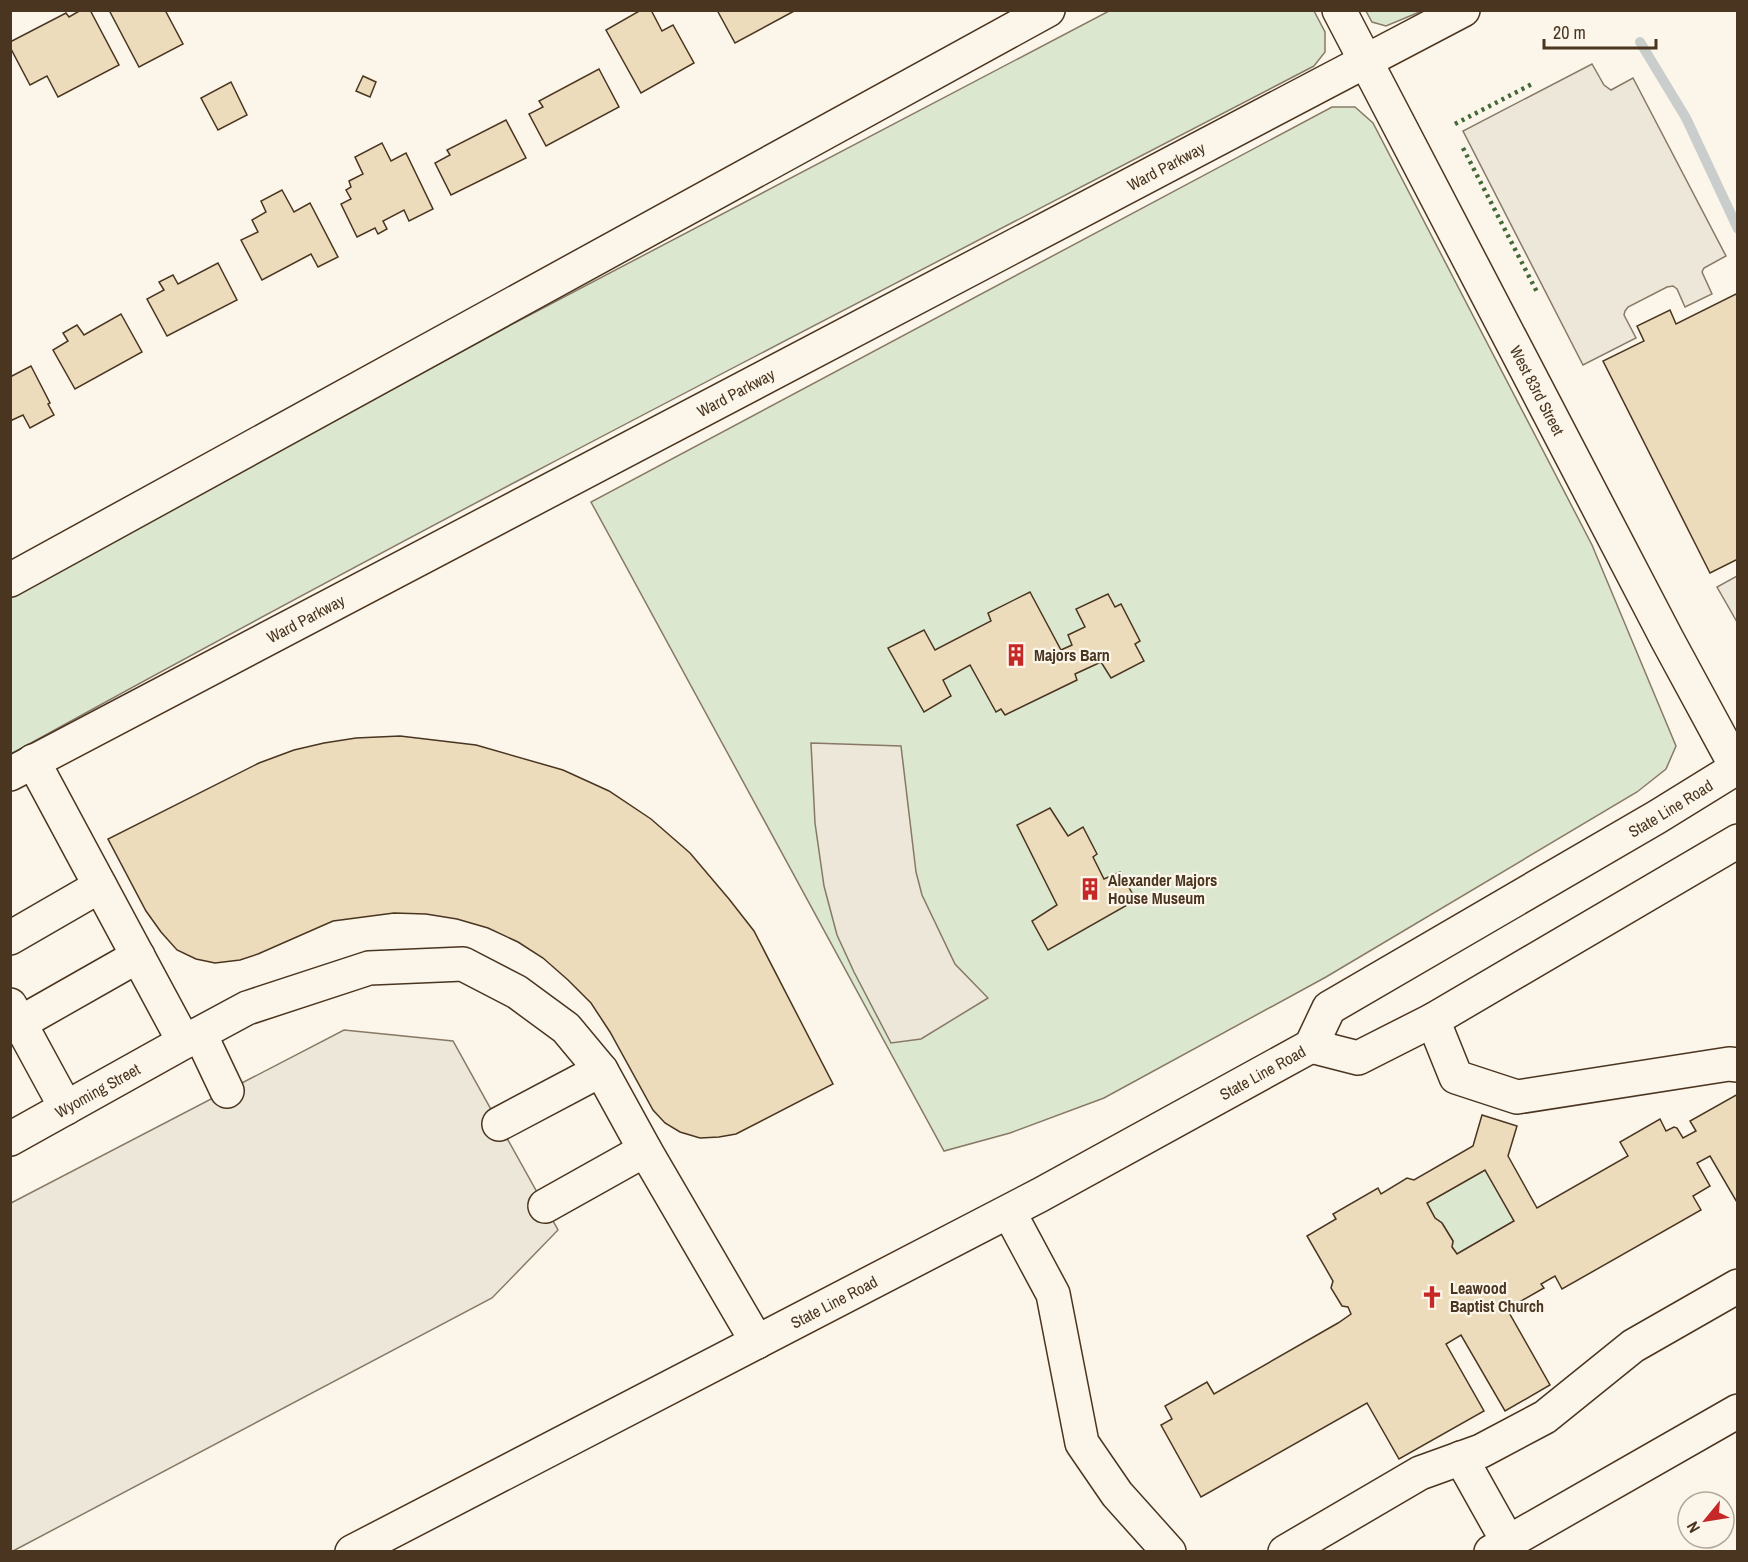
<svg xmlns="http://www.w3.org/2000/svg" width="1748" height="1562" font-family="'Archivo Narrow',sans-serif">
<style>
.green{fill:#dce7d0;stroke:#887966;stroke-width:1.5}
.parking{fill:#ede7d9;stroke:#887966;stroke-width:1.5}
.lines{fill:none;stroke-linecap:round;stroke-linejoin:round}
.stream{stroke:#c9cecd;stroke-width:10}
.building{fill:#ecdcbc;stroke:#4a3520;stroke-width:1.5;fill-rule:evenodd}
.minor-casing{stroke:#4a3520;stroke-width:36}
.major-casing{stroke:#4a3520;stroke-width:36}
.minor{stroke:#fbf6e9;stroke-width:33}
.major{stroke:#fbf6e9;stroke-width:33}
.hedge{stroke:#436837;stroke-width:4.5;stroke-dasharray:3 4.5;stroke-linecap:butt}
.labels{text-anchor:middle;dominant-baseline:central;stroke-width:4.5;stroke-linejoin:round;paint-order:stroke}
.street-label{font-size:16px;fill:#4a3520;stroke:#fbf6e9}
.poi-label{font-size:16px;font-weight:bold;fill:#4a3520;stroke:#fbf6e9;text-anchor:start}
</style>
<rect width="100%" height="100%" fill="#fbf6e9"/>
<g class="green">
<path d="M1109 11H1314L1325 32V52L1314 66C878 293 441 516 11 754V597L505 328Z"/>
<polygon points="1366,11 1422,11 1386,26 1372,22"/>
<polygon points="1332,107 1355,107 1373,123 1592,545 1676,746 1666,769 1637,792 1326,977 1104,1098 1010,1133 944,1151 591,502"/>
<polygon points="1485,1170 1514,1221 1457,1254 1452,1247 1453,1241 1442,1223 1435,1218 1427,1203"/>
</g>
<g class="parking">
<polygon points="1592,64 1604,85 1611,90 1633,78 1726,256 1704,268 1702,272 1712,294 1685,307 1677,289 1673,286 1667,287 1628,307 1625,311 1624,315 1636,338 1583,365 1463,131"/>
<polygon points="1737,576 1737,622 1717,587"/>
<polygon points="811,743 901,746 916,872 922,895 955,964 988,998 921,1039 891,1043 854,972 837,935 824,886 815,823"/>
<polygon points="344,1030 453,1041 558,1230 492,1298 13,1551 11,1552 11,1203"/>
</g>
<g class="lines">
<polyline class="stream" points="1640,42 1686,118 1738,229"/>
</g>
<g class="building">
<polygon points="81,10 90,10 119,65 58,97 47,76 30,85 10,47 10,42 66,13 69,17"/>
<polygon points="109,10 165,10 183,44 139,67"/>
<polygon points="641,10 651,10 662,31 673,25 694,63 641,93 606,30"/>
<polygon points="717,10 796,10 735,43"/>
<polygon points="599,69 619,107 546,146 529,114 543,107 539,101"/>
<polygon points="363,76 376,82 370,97 356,91"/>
<polygon points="231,82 247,115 218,130 201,98"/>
<polygon points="506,120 526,158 451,195 435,163 450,155 447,150"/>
<polygon points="382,143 391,161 406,153 433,209 409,221 404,210 383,221 387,229 378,234 375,228 357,237 341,204 351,199 346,190 351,187 349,181 363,174 355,157"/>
<polygon points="282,190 294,212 310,203 338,257 318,267 311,254 262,280 241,240 258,232 252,220 266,212 261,201"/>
<polygon points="218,263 237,300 167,336 147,299 164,290 159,282 173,275 178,284"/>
<polygon points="1736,294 1738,298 1738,559 1710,573 1603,361 1644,341 1637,326 1670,310 1676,324"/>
<polygon points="121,314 142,352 75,389 53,350 68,341 63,333 77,325 84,335"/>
<polygon points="31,366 50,403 48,404 54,415 30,428 23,415 10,421 10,377"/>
<polygon points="1030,592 1061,650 1072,645 1068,635 1085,627 1076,609 1108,594 1115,607 1121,604 1140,641 1135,644 1144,661 1111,678 1101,662 1075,674 1077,680 1005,715 1001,709 996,712 970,665 943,680 951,696 924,712 888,648 924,630 935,650 991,621 988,613"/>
<polygon points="400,736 476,745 563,770 609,791 651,819 690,853 729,899 754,931 833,1084 736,1134 719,1137 700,1138 680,1132 665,1123 653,1110 610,1032 591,1003 568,980 543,958 518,942 488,928 457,919 426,914 394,913 333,921 258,954 240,960 215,963 196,959 177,950 161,932 146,911 108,839 259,763 294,750 324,743 356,738"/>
<polygon points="1050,808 1068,836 1083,827 1097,854 1093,857 1104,879 1120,872 1136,900 1048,950 1032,921 1057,905 1017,825"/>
<path d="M1738 1094V1204L1710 1156 1697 1163 1710 1186 1693 1196 1701 1210 1562 1289 1555 1276 1541 1284 1544 1288 1507 1309 1550 1385 1505 1411 1461 1335 1446 1344 1484 1411 1399 1459 1367 1403 1201 1497 1161 1425 1172 1419 1165 1406 1207 1382 1214 1394 1338 1323 1351 1314 1348 1307 1342 1306 1331 1288 1333 1281 1307 1236 1336 1219 1333 1214 1378 1188 1381 1194 1407 1178 1414 1180 1473 1146 1482 1115 1517 1126 1508 1156 1537 1208 1628 1156 1620 1142 1660 1119 1666 1131 1674 1127 1677 1128 1683 1138 1696 1131 1690 1121ZM1485 1170 1514 1221 1457 1254 1452 1247 1453 1241 1442 1223 1435 1218 1427 1203Z"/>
</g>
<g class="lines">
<g class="minor-casing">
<g id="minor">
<path id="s1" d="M1339 10 1667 639 1738 770"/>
<polyline points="33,761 184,1042 247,1008 369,968 463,964 517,992 566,1028 601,1070 645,1150 757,1342"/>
<polyline points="10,938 100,886"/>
<polyline points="10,1005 66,1108"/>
<polyline points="1433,1020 1456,1077 1517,1097 1729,1064 1738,1065"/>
<polyline points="20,1023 138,956"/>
<polyline points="200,1034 227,1091"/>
<polyline points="499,1124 601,1070"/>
<path id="s2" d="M10 1139 184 1042"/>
<polyline points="545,1206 645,1150"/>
<polyline points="1009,1212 1053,1294 1082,1443 1117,1494 1169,1552"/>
<polyline points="1461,1458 1508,1542"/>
<polyline points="1285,1552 1420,1473 1481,1451 1545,1417 1633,1346 1738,1286"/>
<polyline points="1491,1552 1738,1411"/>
</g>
</g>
<g class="major-casing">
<g id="major">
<polyline points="10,580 1048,10"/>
<path id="s3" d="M10 774 1463 10"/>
<polyline points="1311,1046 1358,1058 1433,1020 1738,841"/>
<path id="s4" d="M352 1552 1040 1195 1311 1046 1329 1008 1657 817 1738 767"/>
</g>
</g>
<use href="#minor" class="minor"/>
<use href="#major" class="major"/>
<g class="hedge">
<polyline points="1455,124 1534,83"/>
<polyline points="1463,148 1538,294"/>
</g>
</g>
<defs>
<g id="building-bare" transform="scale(1.8)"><path d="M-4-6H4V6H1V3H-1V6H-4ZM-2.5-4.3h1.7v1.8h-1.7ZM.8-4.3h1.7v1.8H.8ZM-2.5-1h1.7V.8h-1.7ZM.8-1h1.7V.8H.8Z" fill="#c62828" stroke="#fbf6e9" stroke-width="2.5" paint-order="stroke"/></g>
<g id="church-bare" transform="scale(1.8)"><path d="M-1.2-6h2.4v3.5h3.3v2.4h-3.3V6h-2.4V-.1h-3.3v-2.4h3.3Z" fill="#c62828" stroke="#fbf6e9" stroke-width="2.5" paint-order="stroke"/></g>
</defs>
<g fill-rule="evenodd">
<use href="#building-bare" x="1016" y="655"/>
<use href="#building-bare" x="1090" y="889"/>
<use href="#church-bare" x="1432" y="1297"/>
</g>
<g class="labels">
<g class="street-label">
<text stroke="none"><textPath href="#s3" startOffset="1306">Ward Parkway</textPath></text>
<text stroke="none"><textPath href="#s1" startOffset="429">West 83rd Street</textPath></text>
<text stroke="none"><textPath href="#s3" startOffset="820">Ward Parkway</textPath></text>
<text stroke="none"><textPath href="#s3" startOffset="334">Ward Parkway</textPath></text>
<text stroke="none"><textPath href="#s4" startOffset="1522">State Line Road</textPath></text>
<text stroke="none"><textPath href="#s4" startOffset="1029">State Line Road</textPath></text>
<text stroke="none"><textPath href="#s2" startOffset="100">Wyoming Street</textPath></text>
<text stroke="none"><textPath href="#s4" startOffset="543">State Line Road</textPath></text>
</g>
<g class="poi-label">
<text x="1034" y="655">Majors Barn</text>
<text x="1108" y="880">Alexander Majors<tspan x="1108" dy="18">House Museum</tspan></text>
<text x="1450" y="1288">Leawood<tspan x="1450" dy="18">Baptist Church</tspan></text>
</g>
</g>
<rect width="1748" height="1562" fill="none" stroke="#4a3520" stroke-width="24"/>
<g transform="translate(1706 1520) rotate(240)"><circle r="28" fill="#fbf6e9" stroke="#b4a999" stroke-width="1.5"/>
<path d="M0-4.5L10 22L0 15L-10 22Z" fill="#c62828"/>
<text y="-9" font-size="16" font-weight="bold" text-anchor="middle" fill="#4a3520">N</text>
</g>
<path d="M1544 39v9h112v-9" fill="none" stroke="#4a3520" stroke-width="3"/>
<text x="1553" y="39" font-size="18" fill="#4a3520" stroke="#fbf6e9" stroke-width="4.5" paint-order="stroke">20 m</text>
</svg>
